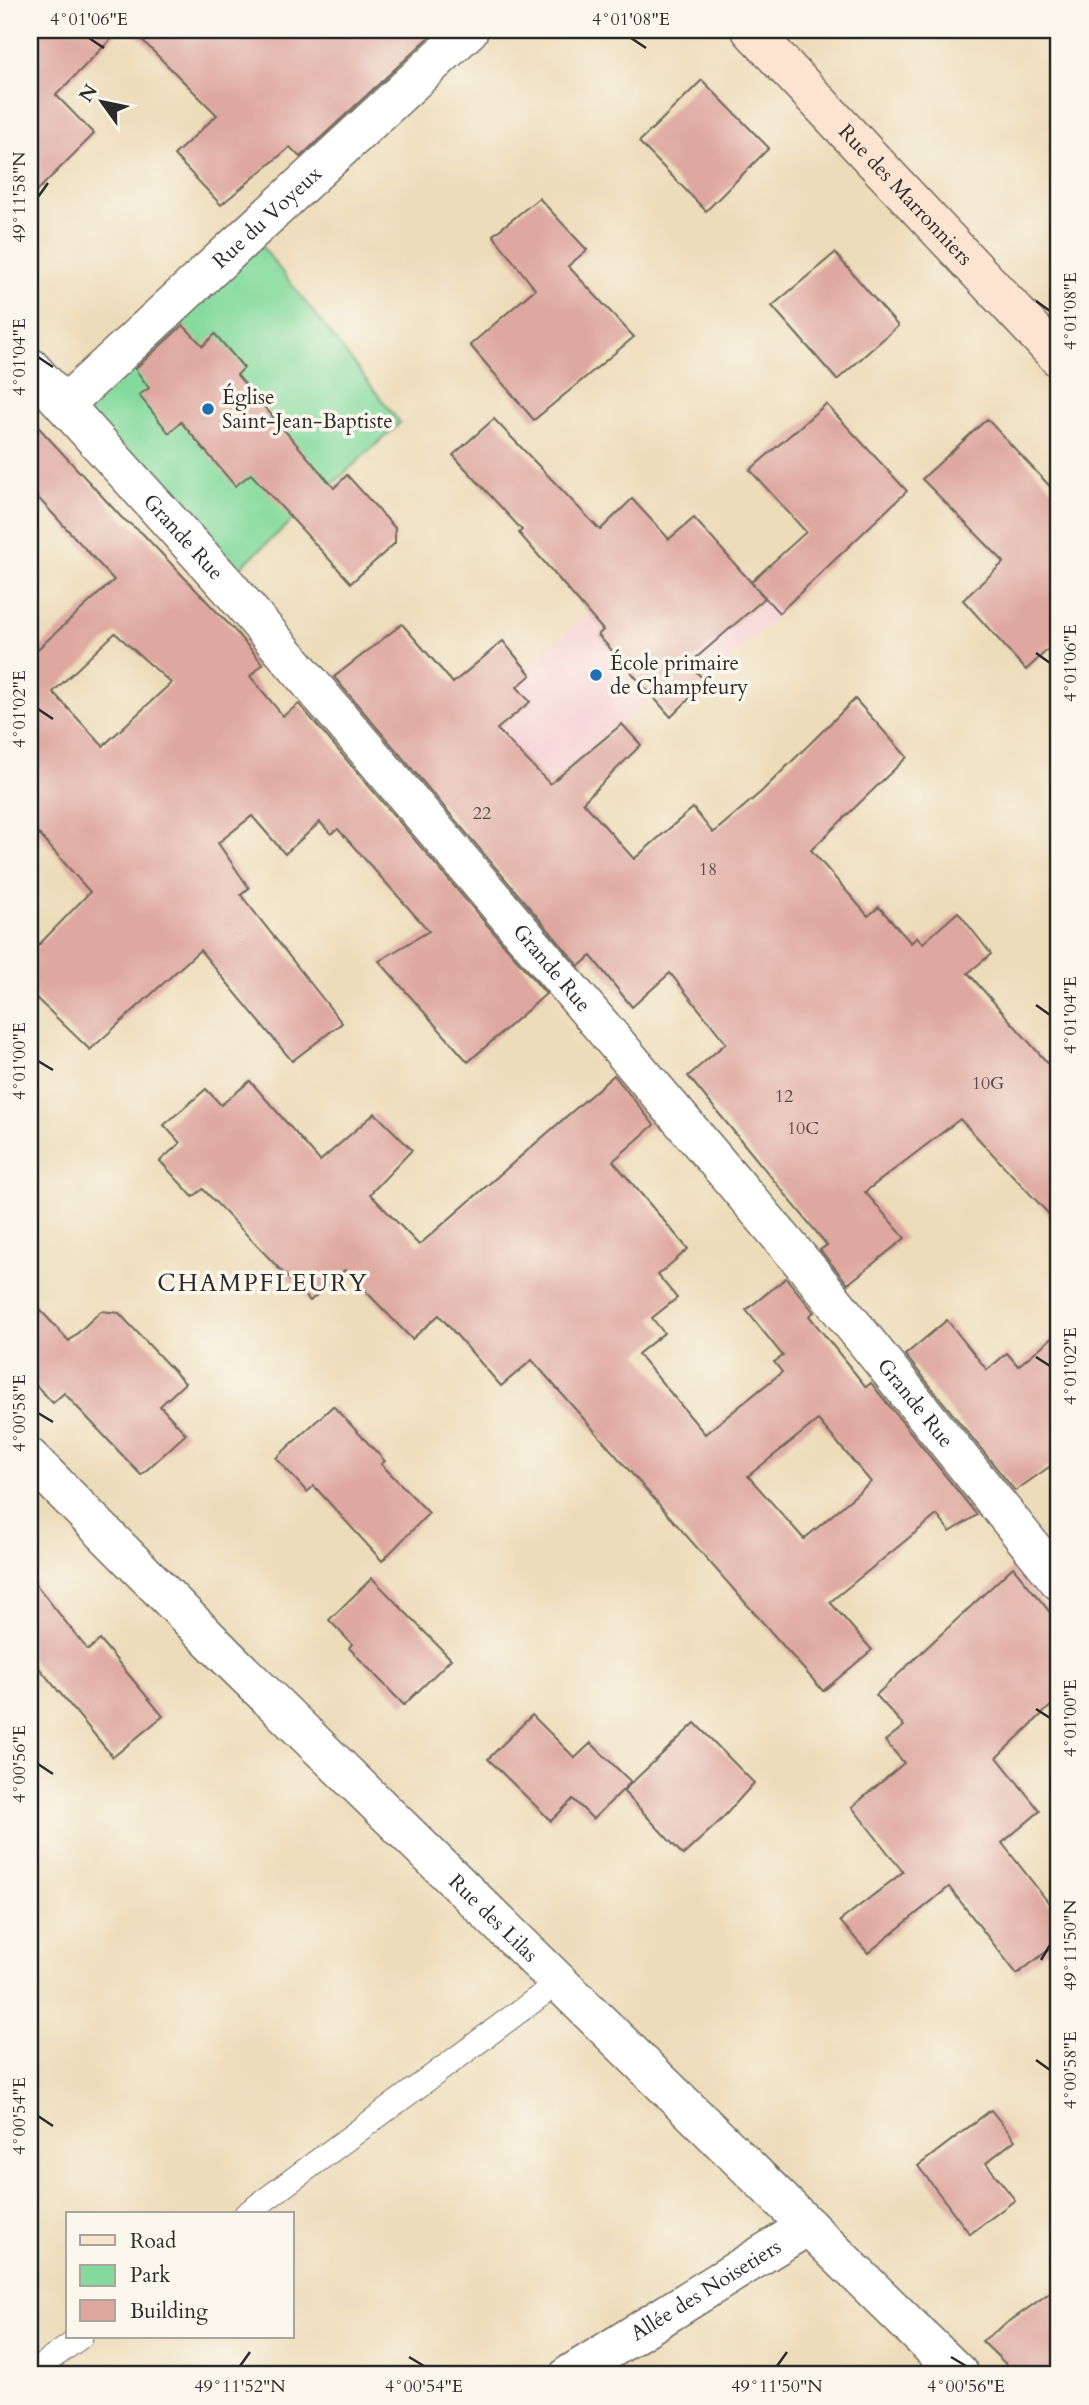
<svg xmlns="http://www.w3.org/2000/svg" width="1089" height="2405" font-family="Cardo,serif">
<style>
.built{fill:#f7cfd4}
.green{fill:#84da9d;stroke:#588264;stroke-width:2}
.building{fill:#dea79f;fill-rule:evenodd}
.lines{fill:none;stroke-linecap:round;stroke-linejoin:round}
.lane-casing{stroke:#6f695d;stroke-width:25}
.street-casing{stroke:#6f695d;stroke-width:41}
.secondary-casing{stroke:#6f695d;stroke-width:41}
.lane{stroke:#fff;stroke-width:23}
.street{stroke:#fff;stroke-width:38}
.secondary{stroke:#fde4d1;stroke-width:38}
.ticks{fill:none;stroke:#2b2b2b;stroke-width:2.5}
.poi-dot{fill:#1f6fb2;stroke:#fbf7ec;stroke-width:2.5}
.labels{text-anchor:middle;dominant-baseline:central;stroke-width:7;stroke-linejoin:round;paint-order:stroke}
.number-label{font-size:18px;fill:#584a48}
.street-label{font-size:21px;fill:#2b2b2b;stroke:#fbf7ec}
.poi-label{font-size:21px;fill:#2b2b2b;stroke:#fbf7ec;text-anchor:start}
.quarter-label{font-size:24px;letter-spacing:2px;fill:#2b2b2b;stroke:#fbf7ec}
.neatline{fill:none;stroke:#2b2b2b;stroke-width:2.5}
.ticks-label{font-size:18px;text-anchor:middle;fill:#2b2b2b}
</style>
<rect width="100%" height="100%" fill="#fbf7ec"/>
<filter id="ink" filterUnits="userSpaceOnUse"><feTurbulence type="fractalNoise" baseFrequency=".0143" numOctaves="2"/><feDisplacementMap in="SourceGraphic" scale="14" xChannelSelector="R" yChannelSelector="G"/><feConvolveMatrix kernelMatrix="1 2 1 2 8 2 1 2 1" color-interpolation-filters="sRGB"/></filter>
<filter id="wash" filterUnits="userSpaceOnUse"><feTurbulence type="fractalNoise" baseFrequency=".00686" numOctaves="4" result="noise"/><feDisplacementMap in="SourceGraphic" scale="28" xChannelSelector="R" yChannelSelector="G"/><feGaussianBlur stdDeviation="1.57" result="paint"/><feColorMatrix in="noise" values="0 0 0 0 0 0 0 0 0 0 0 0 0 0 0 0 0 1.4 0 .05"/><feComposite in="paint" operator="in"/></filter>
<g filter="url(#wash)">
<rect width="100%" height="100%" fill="#eddcba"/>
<polygon class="built" points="694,518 779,613 706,682 689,664 538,793 420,754 539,656"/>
<polygon class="green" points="261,245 400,423 236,571 82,410"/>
<g id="blocks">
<g class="building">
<polygon points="30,30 120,30 56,95 94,134 30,198"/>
<polygon points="132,30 437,30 300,157 290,147 221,205 174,155 217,115"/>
<polygon points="702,80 769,148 706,211 639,142"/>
<polygon points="539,198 587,250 568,266 634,337 534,420 470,345 535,289 493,235"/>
<polygon points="835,253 898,326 837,380 772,306"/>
<polygon points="183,325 203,346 215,334 244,368 237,375 334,488 347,475 395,528 395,543 351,583 251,474 235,486 181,422 169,433 139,395 149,388 135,369"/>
<polygon points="826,404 907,491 779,613 751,582 806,532 750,470"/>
<path d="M30 418 122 518 142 533 237 633 263 664 250 676 283 716 299 704 546 994 468 1062 379 961 429 931 338 829 331 834 320 822 285 854 252 816 218 843 249 888 241 895 342 1023 292 1061 200 950 90 1050 30 992V954L90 892 30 824V656L114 580 30 489ZM115 633 171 683 103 746 53 692Z"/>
<polygon points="494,419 600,530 632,499 669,539 694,518 765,598 689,664 706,682 671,717 598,635 603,630 519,533 522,530 453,455"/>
<polygon points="987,419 1059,496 1059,639 1026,670 963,600 1004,562 922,479"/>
<polygon points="402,624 453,683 503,641 531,675 517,687 530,702 497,729 550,784 622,724 641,745 583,802 634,859 693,808 713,833 761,792 855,699 907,757 811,850 868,916 879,907 911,943 917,937 923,943 958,912 991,954 968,973 1059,1076 1059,1225 960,1119 865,1192 905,1238 848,1284 820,1250 827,1245 688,1076 726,1043 670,973 632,1007 591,956 579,966 334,677"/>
<path d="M614 1075 654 1125 613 1161 688 1249 658 1275 677 1298 652 1318 664 1333 638 1354 705 1434 782 1372 774 1362 783 1356 746 1310 786 1278 814 1312 809 1316 866 1387 871 1383 977 1515 950 1532 937 1515 830 1602 872 1650 823 1691 532 1360 501 1386 439 1315 412 1339 345 1270 310 1301 203 1189 193 1197 160 1161 180 1143 164 1125 206 1089 221 1105 250 1081 320 1161 375 1113 412 1150 370 1194 419 1245ZM818 1420 871 1482 804 1539 748 1476Z"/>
<polygon points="30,1299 69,1341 101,1311 119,1313 185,1383 160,1406 186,1434 141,1475 64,1393 53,1403 30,1379"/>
<polygon points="947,1320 987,1370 1007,1353 1018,1366 1059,1332 1059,1460 1015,1491 905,1355"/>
<polygon points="333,1406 385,1461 381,1464 429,1513 382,1561 314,1486 307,1492 276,1458"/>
<polygon points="1013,1567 1059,1623 1059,1698 997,1757 1040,1811 1002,1843 1059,1916 1059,1942 1017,1974 949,1887 868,1953 840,1921 903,1872 852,1807 904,1763 885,1741 904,1726 876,1695"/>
<polygon points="30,1577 88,1650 100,1640 163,1716 113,1757 30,1657"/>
<polygon points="372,1578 451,1659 404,1705 349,1648 352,1644 329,1620"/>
<polygon points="532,1715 575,1758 591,1743 631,1782 593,1819 573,1799 551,1821 488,1759"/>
<polygon points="695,1723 754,1783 720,1821 683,1855 623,1791"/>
<polygon points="991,2110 1015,2140 986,2163 1015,2200 970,2234 918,2166"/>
<polygon points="1059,2286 1059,2375 1017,2375 982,2341"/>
</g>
</g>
</g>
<g filter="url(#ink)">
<use href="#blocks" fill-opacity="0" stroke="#6f695d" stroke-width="2"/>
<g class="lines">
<g class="lane-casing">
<g id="lane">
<polyline points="246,2214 559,1982"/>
<polyline points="30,2374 81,2337"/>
</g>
</g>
<g class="street-casing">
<g id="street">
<path id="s1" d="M30 367 227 585 807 1268 1059 1581"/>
<path id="s2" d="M65 404 469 30"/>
<path id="s3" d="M30 1458 228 1658 960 2375"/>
<path id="s4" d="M569 2375 808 2226"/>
</g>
</g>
<g class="secondary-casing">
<g id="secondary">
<path id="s5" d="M751 30 1059 358"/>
</g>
</g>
<use href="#lane" class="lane"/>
<use href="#street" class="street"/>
<use href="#secondary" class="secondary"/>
</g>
</g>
<path class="ticks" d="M89 38 104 48M631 38 646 48M38 197 48 183M1036 301 1050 311M38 357 53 367M1036 653 1050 663M38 709 53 719M1036 1005 1050 1015M38 1061 53 1070M1036 1357 1050 1366M38 1413 53 1422M1036 1709 1050 1718M38 1764 53 1774M1041 1960 1050 1945M1036 2060 1050 2070M38 2116 53 2126M409 2357 424 2366M951 2357 966 2366M240 2366 250 2352M777 2366 787 2352"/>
<g class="poi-dot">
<circle cx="208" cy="409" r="7"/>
<circle cx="596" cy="675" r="7"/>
</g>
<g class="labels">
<g class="number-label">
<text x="482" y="813">22</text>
<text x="708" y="869">18</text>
<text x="988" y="1083">10G</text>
<text x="784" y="1096">12</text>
<text x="803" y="1128">10C</text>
</g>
<g class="street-label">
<text stroke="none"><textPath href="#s5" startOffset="226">Rue des Marronniers</textPath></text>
<text stroke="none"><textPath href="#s2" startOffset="275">Rue du Voyeux</textPath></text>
<text stroke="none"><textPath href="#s1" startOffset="229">Grande Rue</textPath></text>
<text stroke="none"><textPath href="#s1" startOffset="796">Grande Rue</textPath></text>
<text stroke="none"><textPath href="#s1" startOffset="1363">Grande Rue</textPath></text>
<text stroke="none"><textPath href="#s3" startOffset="653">Rue des Lilas</textPath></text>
<text stroke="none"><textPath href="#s4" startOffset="161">Allée des Noisetiers</textPath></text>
</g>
<g class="poi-label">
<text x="222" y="397">Église<tspan x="222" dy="24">Saint-Jean-Baptiste</tspan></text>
<text x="610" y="663">École primaire<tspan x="610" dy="24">de Champfeury</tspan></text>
</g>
<g class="quarter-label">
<text x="263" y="1283">CHAMPFLEURY</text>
</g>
</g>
<rect width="1089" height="2405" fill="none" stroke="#fbf7ec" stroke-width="77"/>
<rect x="66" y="2212" width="228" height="126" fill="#fbf7ec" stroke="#a8a59f" stroke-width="2"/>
<rect x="80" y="2235" width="35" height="10" fill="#fde4d1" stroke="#a8a59f" stroke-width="2"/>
<text x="130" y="2248" font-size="21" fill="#2b2b2b">Road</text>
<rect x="80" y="2265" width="35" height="21" fill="#84da9d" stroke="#a8a59f" stroke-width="2"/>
<text x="130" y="2282" font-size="21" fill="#2b2b2b">Park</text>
<rect x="80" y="2300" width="35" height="21" fill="#dea79f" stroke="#a8a59f" stroke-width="2"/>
<text x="130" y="2318" font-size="21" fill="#2b2b2b">Building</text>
<g transform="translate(102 102) rotate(303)" stroke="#fbf7ec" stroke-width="5" paint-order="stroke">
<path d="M0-5L12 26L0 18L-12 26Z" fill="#2b2b2b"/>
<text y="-10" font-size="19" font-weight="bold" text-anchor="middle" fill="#2b2b2b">N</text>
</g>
<rect x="38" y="38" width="1012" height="2328" class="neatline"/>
<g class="ticks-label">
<text x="89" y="25">4°01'06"E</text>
<text x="631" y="25">4°01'08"E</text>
<text transform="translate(19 197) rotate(-90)" y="6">49°11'58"N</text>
<text transform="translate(1070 311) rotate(-90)" y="6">4°01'08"E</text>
<text transform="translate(19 357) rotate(-90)" y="6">4°01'04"E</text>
<text transform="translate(1070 663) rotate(-90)" y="6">4°01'06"E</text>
<text transform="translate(19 709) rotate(-90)" y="6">4°01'02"E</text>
<text transform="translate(1070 1015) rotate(-90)" y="6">4°01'04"E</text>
<text transform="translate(19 1061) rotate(-90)" y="6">4°01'00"E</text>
<text transform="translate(1070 1366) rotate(-90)" y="6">4°01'02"E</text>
<text transform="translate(19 1413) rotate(-90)" y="6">4°00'58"E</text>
<text transform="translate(1070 1718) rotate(-90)" y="6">4°01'00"E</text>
<text transform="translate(19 1764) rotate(-90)" y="6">4°00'56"E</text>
<text transform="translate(1070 1945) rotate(-90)" y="6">49°11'50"N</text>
<text transform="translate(1070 2070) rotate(-90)" y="6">4°00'58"E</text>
<text transform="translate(19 2116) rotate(-90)" y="6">4°00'54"E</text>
<text x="240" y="2392">49°11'52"N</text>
<text x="424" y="2392">4°00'54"E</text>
<text x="777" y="2392">49°11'50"N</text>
<text x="966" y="2392">4°00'56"E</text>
</g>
</svg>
